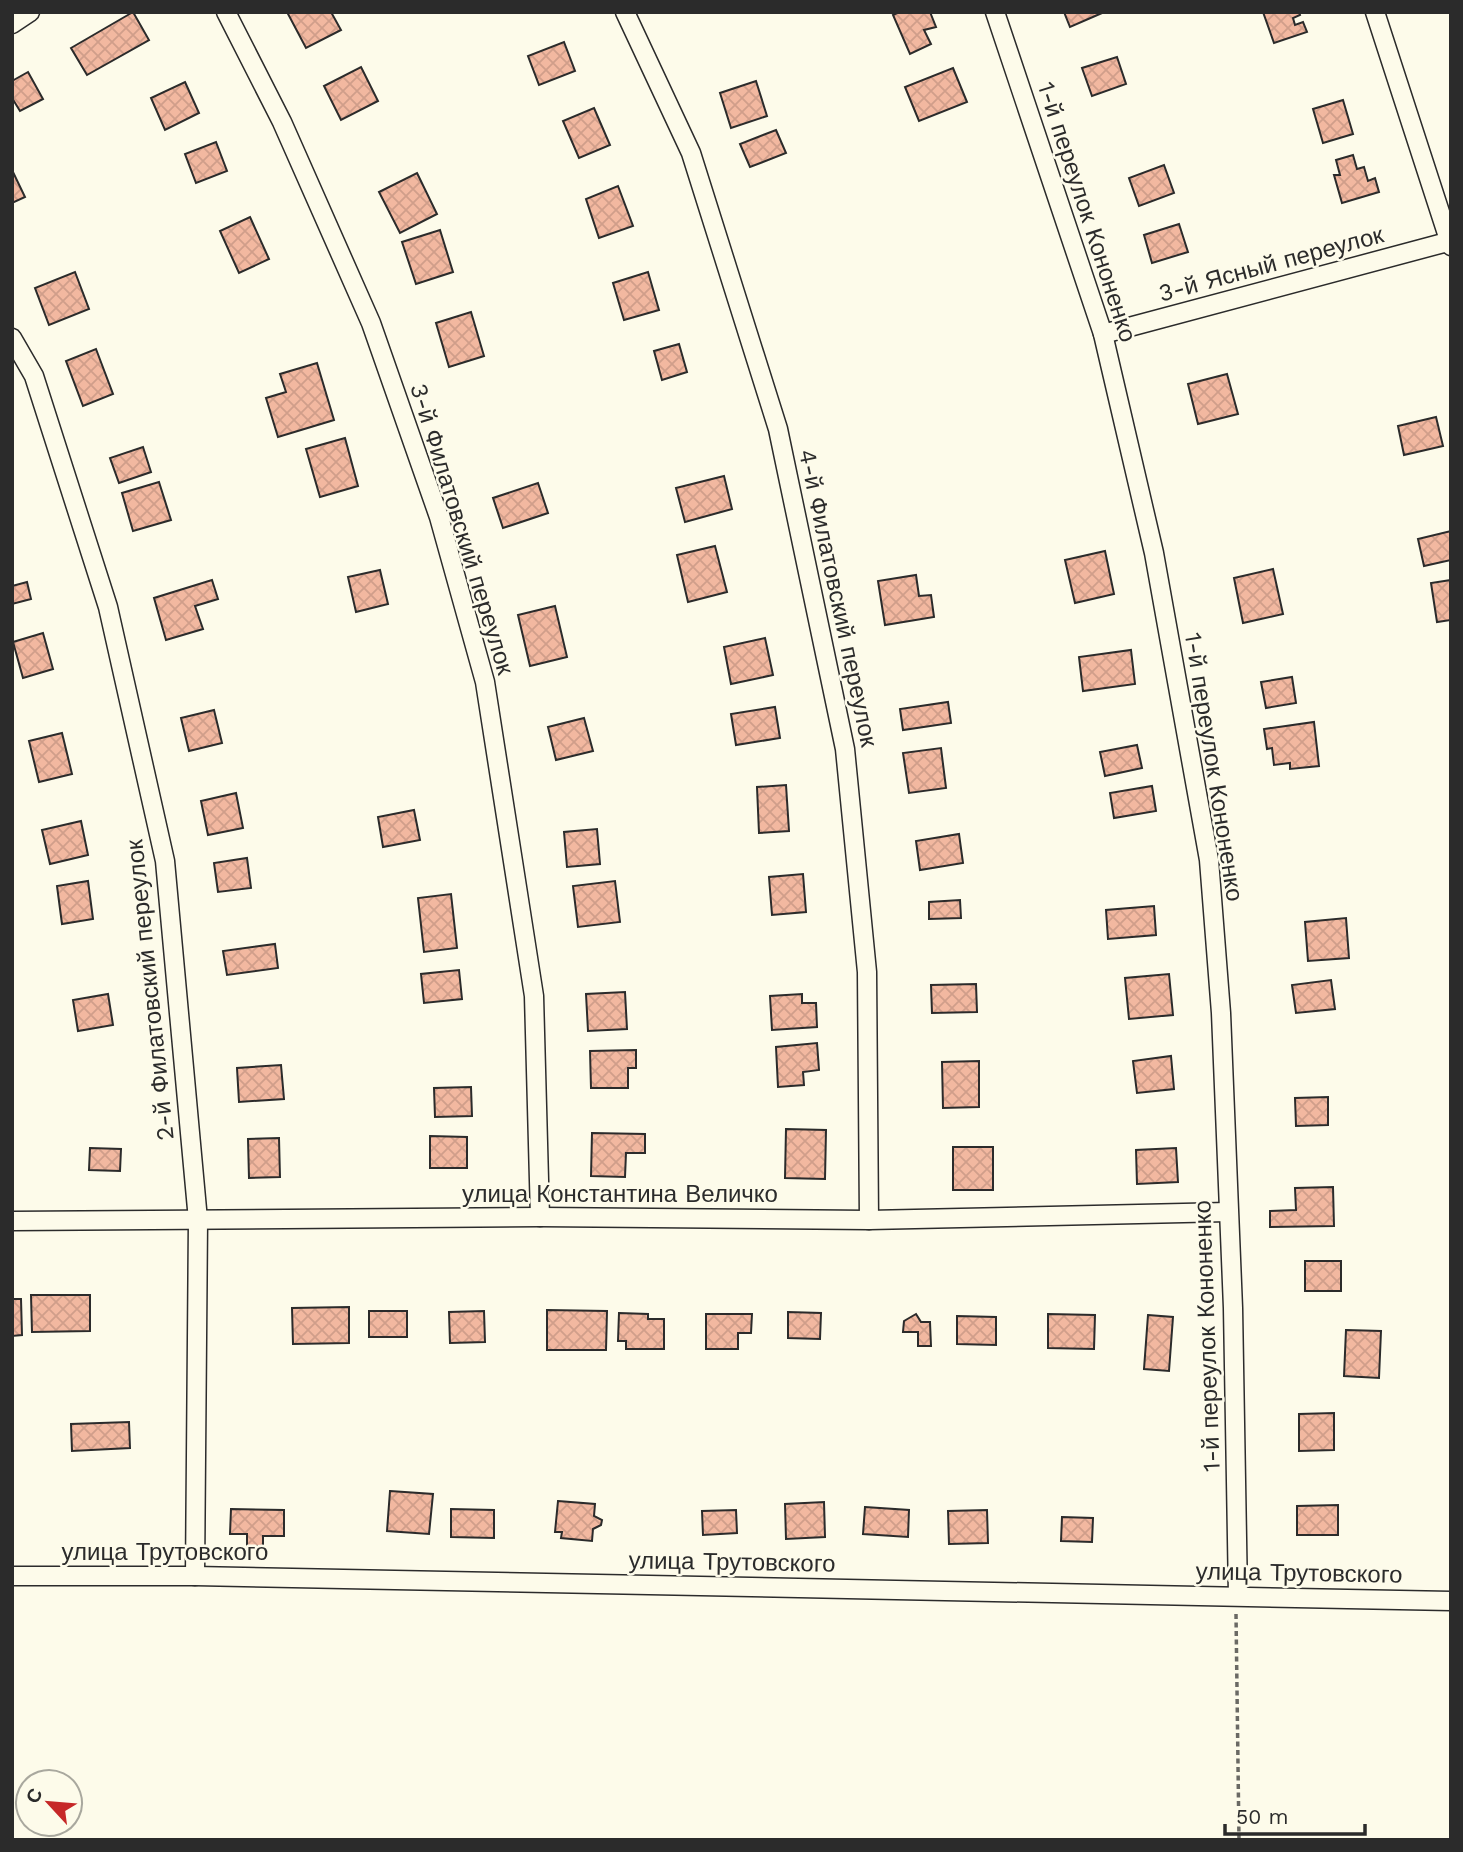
<svg xmlns="http://www.w3.org/2000/svg" width="1463" height="1852" font-family="'Work Sans',sans-serif">
<style>
.building{fill:url(#building-cross-hatch);stroke:#2b2b2b;stroke-width:2}
.lines{fill:none;stroke-linecap:round;stroke-linejoin:round}
.minor-casing{stroke:#2b2b2b;stroke-width:21}
.path{stroke:#6a6964;stroke-width:3.5;stroke-dasharray:5 3.5;stroke-linecap:butt}
.minor{stroke:#fdfbea;stroke-width:18}
.labels{text-anchor:middle;dominant-baseline:central;stroke-width:5;stroke-linejoin:round;paint-order:stroke}
.street-label{font-size:24px;fill:#2b2b2b;stroke:#fdfbea}
</style>
<defs>
<pattern id="building-cross-hatch" width="8" height="8" patternUnits="userSpaceOnUse" patternTransform="scale(1.75)"><rect width="8" height="8" fill="#f2b8a0"/><path d="M0 0l8 8M0 8l8-8" fill="none" stroke="#d09e8a"/></pattern>
</defs>
<rect width="100%" height="100%" fill="#fdfbea"/>
<g class="building">
<polygon points="133,12 149,40 87,75 71,48"/>
<polygon points="287,12 331,12 341,30 306,48"/>
<polygon points="899,12 930,12 936,27 924,30 931,44 910,54 893,15"/>
<polygon points="1064,12 1102,12 1102,13 1070,27"/>
<polygon points="1263,12 1299,12 1300,15 1293,18 1295,25 1303,22 1307,32 1274,43"/>
<polygon points="564,42 575,71 539,85 528,56"/>
<polygon points="1117,57 1126,84 1092,96 1082,68"/>
<polygon points="361,67 378,101 341,120 324,86"/>
<polygon points="953,68 967,102 919,121 905,87"/>
<polygon points="28,72 43,99 20,111 12,98 12,81"/>
<polygon points="756,81 767,116 731,128 720,93"/>
<polygon points="185,82 199,113 165,130 151,98"/>
<polygon points="1343,100 1353,134 1323,143 1313,109"/>
<polygon points="594,108 610,145 579,158 563,121"/>
<polygon points="776,130 786,153 750,167 740,144"/>
<polygon points="216,142 227,171 196,183 185,154"/>
<polygon points="1353,155 1357,169 1364,167 1368,181 1375,178 1379,192 1342,203 1334,175 1340,175 1336,160"/>
<polygon points="1164,165 1174,193 1139,206 1129,178"/>
<polygon points="12,170 25,197 12,203"/>
<polygon points="417,173 437,214 400,233 379,192"/>
<polygon points="618,186 633,226 599,238 586,199"/>
<polygon points="250,217 269,259 239,273 220,231"/>
<polygon points="1179,224 1188,252 1152,263 1144,235"/>
<polygon points="440,230 453,272 416,284 402,242"/>
<polygon points="75,272 89,309 49,325 35,288"/>
<polygon points="648,272 659,310 624,320 613,283"/>
<polygon points="471,312 484,356 449,367 436,323"/>
<polygon points="679,344 687,372 662,380 654,351"/>
<polygon points="96,349 113,394 83,406 66,361"/>
<polygon points="317,363 334,420 278,437 266,398 286,392 280,374"/>
<polygon points="1227,374 1238,414 1198,424 1188,384"/>
<polygon points="1436,417 1443,446 1404,455 1398,426"/>
<polygon points="345,438 358,486 320,497 306,449"/>
<polygon points="143,447 151,472 119,483 110,458"/>
<polygon points="724,476 732,509 685,522 676,488"/>
<polygon points="159,482 171,520 133,531 122,493"/>
<polygon points="538,483 548,513 503,528 493,498"/>
<polygon points="1451,531 1451,560 1424,566 1418,539"/>
<polygon points="715,546 727,592 688,602 677,555"/>
<polygon points="1105,551 1114,594 1075,603 1065,560"/>
<polygon points="1273,569 1283,614 1243,623 1234,578"/>
<polygon points="380,570 388,604 356,612 348,577"/>
<polygon points="916,575 919,596 931,595 934,617 885,625 878,581"/>
<polygon points="212,580 218,599 195,606 203,629 166,640 154,598"/>
<polygon points="1451,580 1451,620 1437,622 1431,583"/>
<polygon points="27,582 31,599 12,604 12,586"/>
<polygon points="555,606 567,657 530,666 518,615"/>
<polygon points="43,633 53,669 23,678 13,642"/>
<polygon points="765,638 773,675 731,684 724,647"/>
<polygon points="1131,650 1135,684 1083,691 1079,657"/>
<polygon points="1292,677 1296,703 1266,708 1261,682"/>
<polygon points="948,702 951,723 903,730 900,709"/>
<polygon points="775,707 780,738 736,745 731,714"/>
<polygon points="214,710 222,743 189,751 181,718"/>
<polygon points="584,718 593,751 556,760 548,727"/>
<polygon points="1314,722 1319,766 1290,769 1290,763 1274,765 1272,748 1267,749 1264,729"/>
<polygon points="62,733 72,774 39,782 29,741"/>
<polygon points="1137,745 1142,768 1105,776 1100,752"/>
<polygon points="941,748 946,788 909,793 903,753"/>
<polygon points="786,785 789,831 759,833 757,787"/>
<polygon points="1152,786 1156,811 1114,818 1110,793"/>
<polygon points="236,793 243,828 208,835 201,801"/>
<polygon points="414,810 420,840 383,847 378,817"/>
<polygon points="81,821 88,855 50,864 42,830"/>
<polygon points="597,829 600,864 567,867 564,832"/>
<polygon points="959,834 963,863 920,870 916,841"/>
<polygon points="247,858 251,888 218,892 214,863"/>
<polygon points="803,874 806,912 772,915 769,877"/>
<polygon points="88,881 93,919 62,924 57,886"/>
<polygon points="615,881 620,922 578,927 573,886"/>
<polygon points="451,894 457,948 424,952 418,898"/>
<polygon points="960,900 961,918 929,919 929,902"/>
<polygon points="1154,906 1156,935 1108,939 1106,910"/>
<polygon points="1346,918 1349,958 1308,961 1305,922"/>
<polygon points="275,944 278,968 227,975 223,951"/>
<polygon points="459,970 462,999 424,1003 421,974"/>
<polygon points="1169,974 1173,1015 1129,1019 1125,978"/>
<polygon points="1331,980 1335,1009 1296,1013 1292,985"/>
<polygon points="976,984 977,1012 932,1013 931,985"/>
<polygon points="625,992 627,1029 588,1031 586,994"/>
<polygon points="108,994 113,1025 78,1031 73,1000"/>
<polygon points="802,994 802,1003 816,1003 817,1027 772,1030 770,996"/>
<polygon points="817,1043 819,1070 803,1072 804,1085 778,1087 776,1047"/>
<polygon points="636,1050 636,1068 628,1068 628,1088 591,1088 590,1051"/>
<polygon points="1171,1056 1174,1089 1137,1093 1133,1061"/>
<polygon points="979,1061 979,1107 943,1108 942,1062"/>
<polygon points="281,1065 284,1099 239,1102 237,1068"/>
<polygon points="471,1087 472,1116 435,1117 434,1088"/>
<polygon points="1328,1097 1328,1125 1296,1126 1295,1098"/>
<polygon points="786,1129 826,1130 825,1179 785,1178"/>
<polygon points="592,1133 645,1134 645,1153 626,1153 625,1177 591,1176"/>
<polygon points="430,1136 467,1137 467,1168 430,1168"/>
<polygon points="279,1138 280,1177 249,1178 248,1139"/>
<rect x="953" y="1147" width="40" height="43"/>
<polygon points="90,1148 121,1149 120,1171 89,1170"/>
<polygon points="1176,1148 1178,1182 1137,1184 1136,1150"/>
<polygon points="1333,1187 1334,1226 1270,1227 1270,1211 1296,1210 1295,1188"/>
<rect x="1305" y="1261" width="36" height="30"/>
<polygon points="31,1295 90,1295 90,1331 32,1332"/>
<polygon points="12,1299 21,1299 22,1335 12,1336"/>
<polygon points="349,1307 349,1343 293,1344 292,1308"/>
<polygon points="547,1310 607,1311 606,1350 547,1350"/>
<rect x="369" y="1311" width="38" height="26"/>
<polygon points="484,1311 485,1342 450,1343 449,1312"/>
<polygon points="788,1312 821,1313 820,1339 788,1338"/>
<polygon points="619,1313 648,1314 648,1319 664,1319 664,1349 626,1349 626,1341 618,1341"/>
<polygon points="706,1314 752,1314 751,1333 738,1333 738,1349 706,1349"/>
<polygon points="916,1314 921,1322 930,1322 931,1346 918,1346 918,1332 903,1332 904,1321"/>
<polygon points="1048,1314 1095,1315 1094,1349 1048,1348"/>
<polygon points="1148,1315 1173,1317 1169,1371 1144,1369"/>
<polygon points="957,1316 996,1317 996,1345 957,1344"/>
<polygon points="1346,1330 1381,1331 1379,1378 1344,1376"/>
<polygon points="1334,1413 1334,1450 1299,1451 1299,1414"/>
<polygon points="129,1422 130,1448 72,1451 71,1424"/>
<polygon points="390,1491 433,1494 429,1534 387,1531"/>
<polygon points="558,1501 595,1504 594,1516 602,1520 601,1525 593,1529 592,1541 561,1538 562,1532 555,1532"/>
<polygon points="824,1502 825,1537 786,1539 785,1504"/>
<polygon points="1338,1505 1338,1535 1297,1535 1297,1506"/>
<polygon points="865,1507 909,1510 908,1537 863,1534"/>
<polygon points="231,1509 284,1510 284,1536 263,1536 263,1546 247,1546 247,1534 230,1534"/>
<polygon points="451,1509 494,1510 494,1538 451,1537"/>
<polygon points="736,1510 737,1533 703,1535 702,1511"/>
<polygon points="987,1510 988,1543 949,1544 948,1511"/>
<polygon points="1062,1517 1093,1518 1092,1542 1061,1541"/>
</g>
<g class="lines">
<g class="minor-casing">
<g id="minor">
<polyline points="226,12 282,122 371,323 439,517 485,682 534,996 540,1217"/>
<polyline points="625,12 691,153 778,429 845,749 867,972 869,1220"/>
<polyline points="995,12 1103,334 1154,553 1209,860 1221,1013 1233,1308 1238,1596"/>
<polyline points="1375,12 1451,246"/>
<polyline points="12,24 30,12"/>
<polyline points="1103,334 1451,241"/>
<polyline points="12,338 34,376 108,607 165,861 198,1220 195,1576"/>
<polyline points="12,1221 540,1217 869,1220 1228,1212"/>
<polyline points="12,1576 195,1576 1451,1601"/>
</g>
</g>
<polyline class="path" points="1236,1614 1239,1840"/>
<use href="#minor" class="minor"/>
</g>
<g class="labels">
<g class="street-label">
<text transform="translate(1087 212) rotate(72)">1-й переулок Кононенко</text>
<text transform="translate(1271 264) rotate(-15)">3-й Ясный переулок</text>
<text transform="translate(462 529) rotate(73)">3-й Филатовский переулок</text>
<text transform="translate(838 598) rotate(78)">4-й Филатовский переулок</text>
<text transform="translate(1214 767) rotate(81)">1-й переулок Кононенко</text>
<text transform="translate(150 990) rotate(-96)">2-й Филатовский переулок</text>
<text x="620" y="1194">улица Константина Величко</text>
<text transform="translate(1207 1336) rotate(-92)">1-й переулок Кононенко</text>
<text x="165" y="1552">улица Трутовского</text>
<text transform="translate(732 1562) rotate(1)">улица Трутовского</text>
<text transform="translate(1299 1573) rotate(1)">улица Трутовского</text>
</g>
</g>
<rect width="1463" height="1852" fill="none" stroke="#2b2b2b" stroke-width="28"/>
<g transform="translate(49 1803) rotate(296)"><circle r="33" fill="#fdfbea" stroke="#a9a89e" stroke-width="2"/>
<path d="M0-5L12 26L0 18L-12 26Z" fill="#c62828"/>
<text y="-10" font-size="19" font-weight="bold" text-anchor="middle" fill="#2b2b2b">С</text>
</g>
<path d="M1225 1824v10h140v-10" fill="none" stroke="#2b2b2b" stroke-width="3.5"/>
<text x="1236" y="1824" font-size="21" fill="#2b2b2b" stroke="#fdfbea" stroke-width="5" paint-order="stroke">50 m</text>
</svg>
